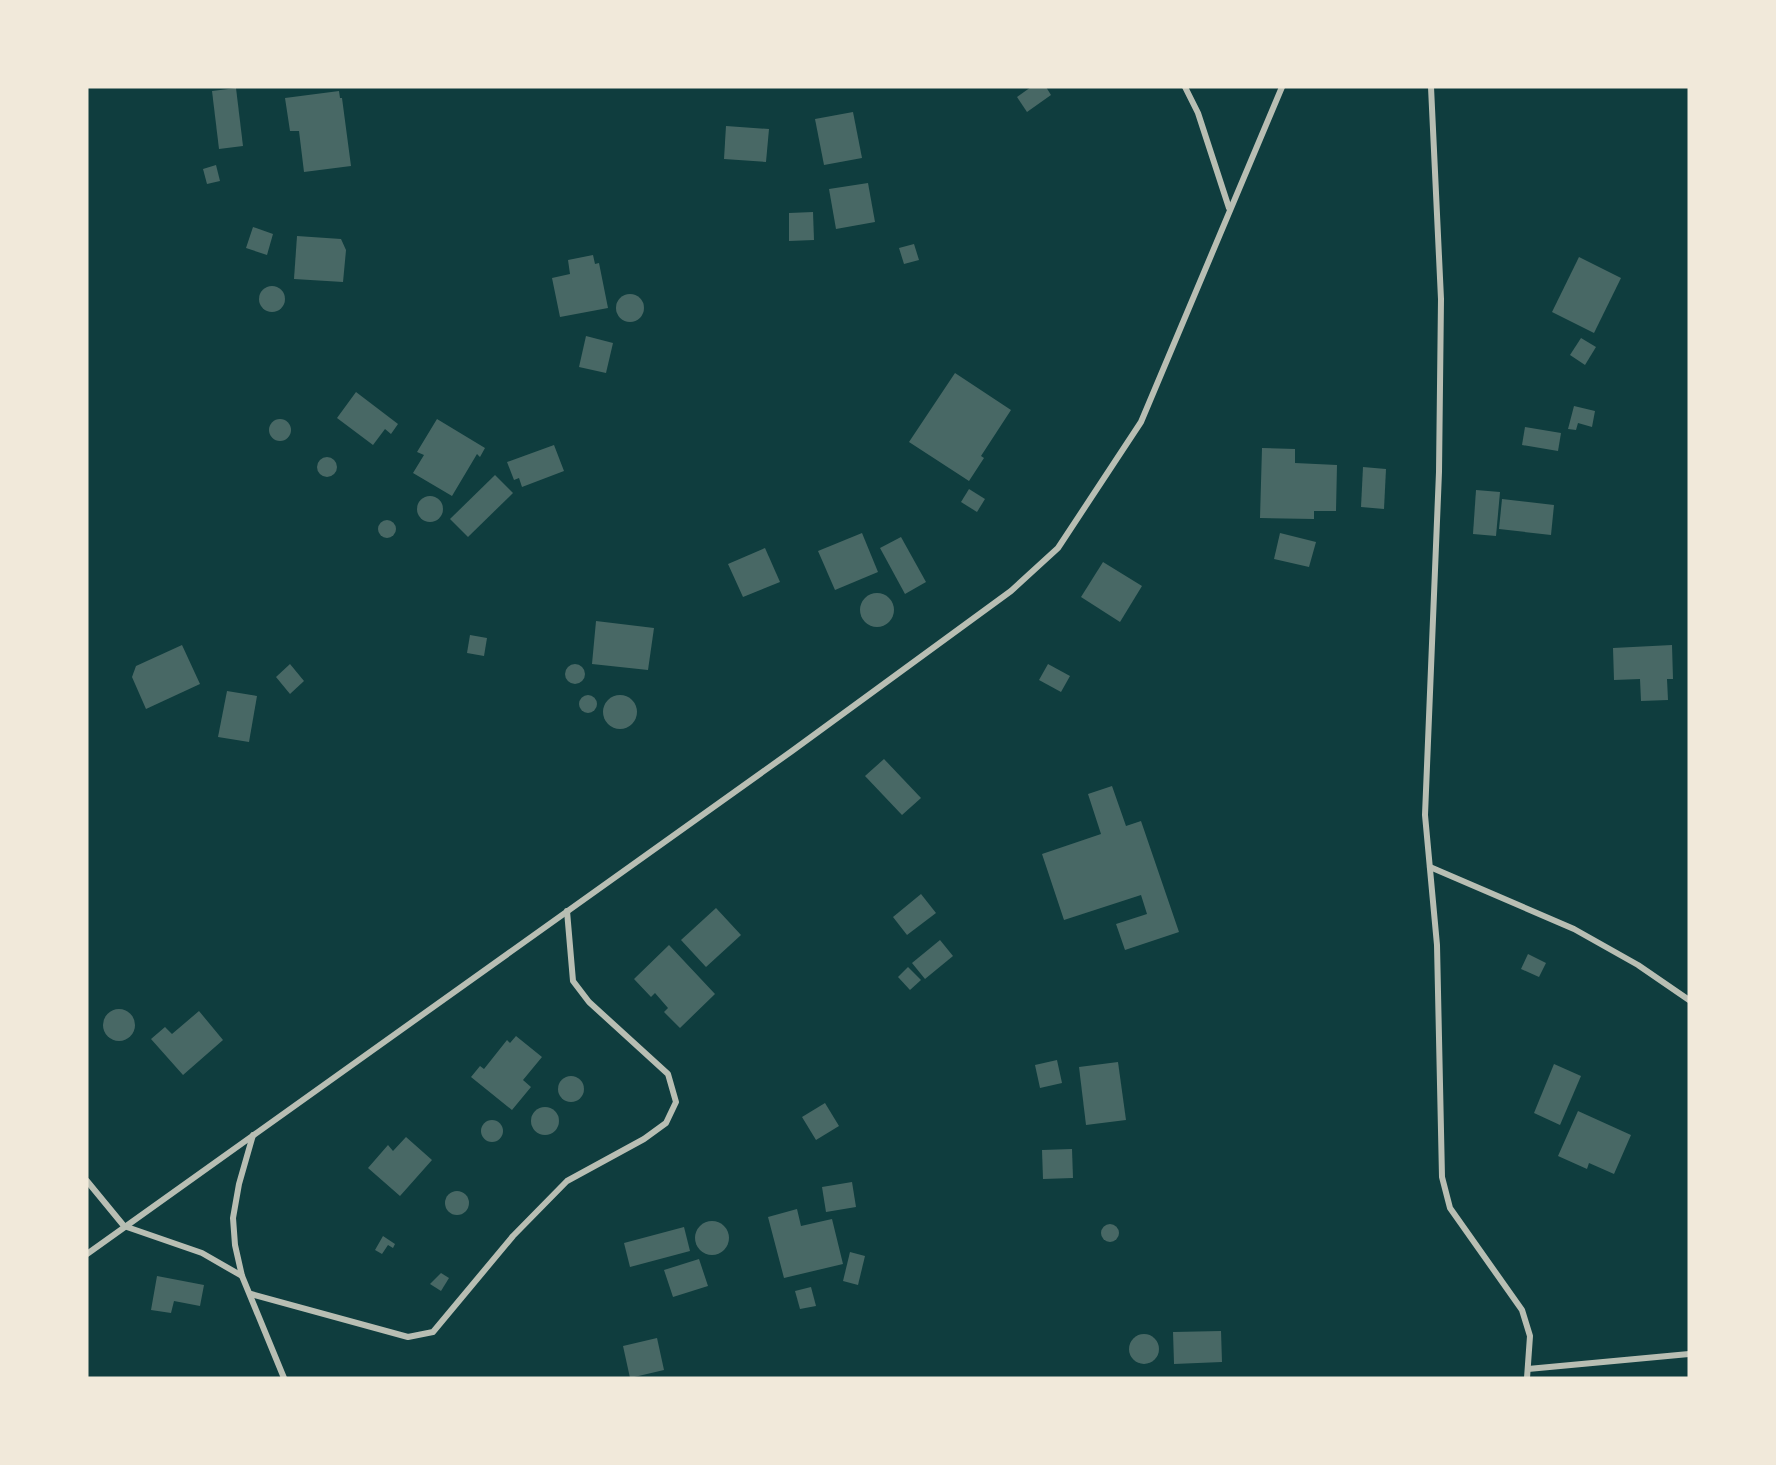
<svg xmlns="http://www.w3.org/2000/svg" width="1776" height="1465" font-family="'IBM Plex Serif',serif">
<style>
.building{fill:#486865}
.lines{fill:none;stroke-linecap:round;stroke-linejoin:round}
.minor{stroke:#b8beb3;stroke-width:6}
</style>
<rect width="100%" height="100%" fill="#0f3d3e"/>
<g class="building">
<polygon points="1031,87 1046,87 1051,95 1027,112 1017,97"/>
<polygon points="236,88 243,146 219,149 212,91"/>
<polygon points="339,91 340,98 342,98 351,166 304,172 299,131 290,131 285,98"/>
<polygon points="853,112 862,158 824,165 815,119"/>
<polygon points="726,126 769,129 766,162 724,159"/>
<polygon points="216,165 220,181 207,184 203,169"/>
<polygon points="868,183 875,222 836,229 829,189"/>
<polygon points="813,212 814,240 789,241 789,213"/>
<polygon points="253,227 273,234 267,255 246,248"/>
<polygon points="297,236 341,239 346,250 343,282 294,279"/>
<polygon points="914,244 919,260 904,264 899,248"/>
<polygon points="593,255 595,264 599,263 608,308 560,317 552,278 570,274 568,260"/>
<polygon points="1579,257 1621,278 1594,333 1552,312"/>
<circle cx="272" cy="299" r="13"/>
<circle cx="630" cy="308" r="14"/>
<polygon points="586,336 613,343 606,373 579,367"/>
<polygon points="1581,338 1596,347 1585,365 1570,355"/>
<polygon points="955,373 1011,410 981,456 984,458 969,481 909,442"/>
<polygon points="356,392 398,424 391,434 385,429 373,445 337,418"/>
<polygon points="1574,406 1595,411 1592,427 1578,423 1576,430 1568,429"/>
<polygon points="437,419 485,448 480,457 477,454 452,496 413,473 424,455 417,452"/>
<circle cx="280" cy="430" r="11"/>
<polygon points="1525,427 1561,433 1558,451 1522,445"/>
<polygon points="554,445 564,471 522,487 519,478 514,480 507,462"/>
<polygon points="1262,448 1295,449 1295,463 1337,465 1336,511 1314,511 1314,519 1260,518"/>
<circle cx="327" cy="467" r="10"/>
<polygon points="1363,467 1386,469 1384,509 1361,507"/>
<polygon points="495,475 513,493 468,537 450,519"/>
<polygon points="969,489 985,499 977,512 961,502"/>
<polygon points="1476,490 1500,492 1496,536 1473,534"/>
<circle cx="430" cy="509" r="13"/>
<polygon points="1502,499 1554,505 1551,535 1499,529"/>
<circle cx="387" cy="529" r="9"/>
<polygon points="862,533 878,572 835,590 818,551"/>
<polygon points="1280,533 1316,542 1309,567 1274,559"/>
<polygon points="901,537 926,582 905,594 880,548"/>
<polygon points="765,548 780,582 743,597 728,564"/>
<polygon points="1103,562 1142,586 1120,622 1081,597"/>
<circle cx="877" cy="610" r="17"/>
<polygon points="596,621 654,628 648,670 592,664"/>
<polygon points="470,635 487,638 484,656 467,653"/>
<polygon points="182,645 200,684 146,709 132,677 136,666"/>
<polygon points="1672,645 1673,679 1667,679 1668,700 1641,701 1640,679 1614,680 1613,648"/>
<polygon points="290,664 304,681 290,694 276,677"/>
<polygon points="1048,664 1070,676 1061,692 1039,680"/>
<circle cx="575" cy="674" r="10"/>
<polygon points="227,691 257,696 249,742 218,737"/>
<circle cx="588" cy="704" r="9"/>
<circle cx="620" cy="712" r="17"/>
<polygon points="884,759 921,798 902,815 865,776"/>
<polygon points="1112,786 1126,826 1141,821 1179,932 1125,950 1116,924 1147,914 1141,895 1064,920 1042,854 1101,834 1088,794"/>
<polygon points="921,894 936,913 907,935 893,917"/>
<polygon points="716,908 741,935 706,967 681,940"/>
<polygon points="940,940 953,956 925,979 912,963"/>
<polygon points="669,945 715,994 680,1028 664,1012 668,1008 655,993 651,997 634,979"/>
<polygon points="1528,954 1546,963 1539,977 1521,969"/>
<polygon points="908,967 921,980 910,990 898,977"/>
<circle cx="119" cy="1025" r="16"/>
<polygon points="199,1011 223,1040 183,1075 151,1039 165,1027 172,1034"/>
<polygon points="516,1036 542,1057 523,1080 531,1087 512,1110 471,1077 480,1066 484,1069 507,1040 510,1043"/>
<polygon points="1057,1060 1062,1083 1040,1088 1035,1065"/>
<polygon points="1118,1062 1126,1120 1086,1125 1079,1067"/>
<polygon points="1554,1064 1581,1076 1560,1125 1534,1113"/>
<circle cx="571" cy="1089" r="13"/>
<polygon points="825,1103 839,1126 816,1140 802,1117"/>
<circle cx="545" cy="1121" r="14"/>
<polygon points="1578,1111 1631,1135 1614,1174 1589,1163 1587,1169 1558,1156"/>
<circle cx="492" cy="1131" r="11"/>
<polygon points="406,1137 432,1160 400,1196 368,1168 388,1145 393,1151"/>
<polygon points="1072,1149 1073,1178 1043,1179 1042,1150"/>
<polygon points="852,1182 856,1207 826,1212 822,1187"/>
<circle cx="457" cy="1203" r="12"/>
<polygon points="797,1209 801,1226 832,1219 843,1264 784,1278 768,1217"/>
<circle cx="712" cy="1238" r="17"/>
<circle cx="1110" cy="1233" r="9"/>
<polygon points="684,1227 690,1251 630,1267 624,1243"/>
<polygon points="383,1236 395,1244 393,1248 388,1245 382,1254 375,1250"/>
<polygon points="850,1252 865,1256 858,1285 843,1281"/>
<polygon points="699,1259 708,1286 673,1297 664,1270"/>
<polygon points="441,1273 449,1278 441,1291 430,1284"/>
<polygon points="157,1276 204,1285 200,1306 174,1301 171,1313 151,1310"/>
<polygon points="811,1287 816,1306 800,1309 795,1291"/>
<polygon points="1221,1331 1222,1362 1174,1364 1173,1332"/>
<circle cx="1144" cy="1349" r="15"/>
<polygon points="657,1338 664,1370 630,1378 623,1346"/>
</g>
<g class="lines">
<g class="minor">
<polyline points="1185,87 1198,113 1229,208"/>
<polyline points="1431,87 1441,299 1439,472 1425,815 1437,945 1442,1177 1450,1208 1522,1310 1530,1336 1527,1378"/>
<polyline points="1430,867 1574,929 1638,965 1689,1000"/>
<polyline points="253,1135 239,1184 233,1218 235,1245 242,1276 284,1378"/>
<polyline points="87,1181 124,1226 202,1253 242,1276"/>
<polyline points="87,1254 792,751 1011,591 1058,548 1141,422 1282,87"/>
<polyline points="251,1294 408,1337 433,1332 513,1236 567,1181 644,1139 666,1123 676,1102 668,1074 589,1002 573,981 567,911"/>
<polyline points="1528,1369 1689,1354"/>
</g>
</g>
<rect width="1776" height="1465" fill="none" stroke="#f1e9da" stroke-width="177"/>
</svg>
